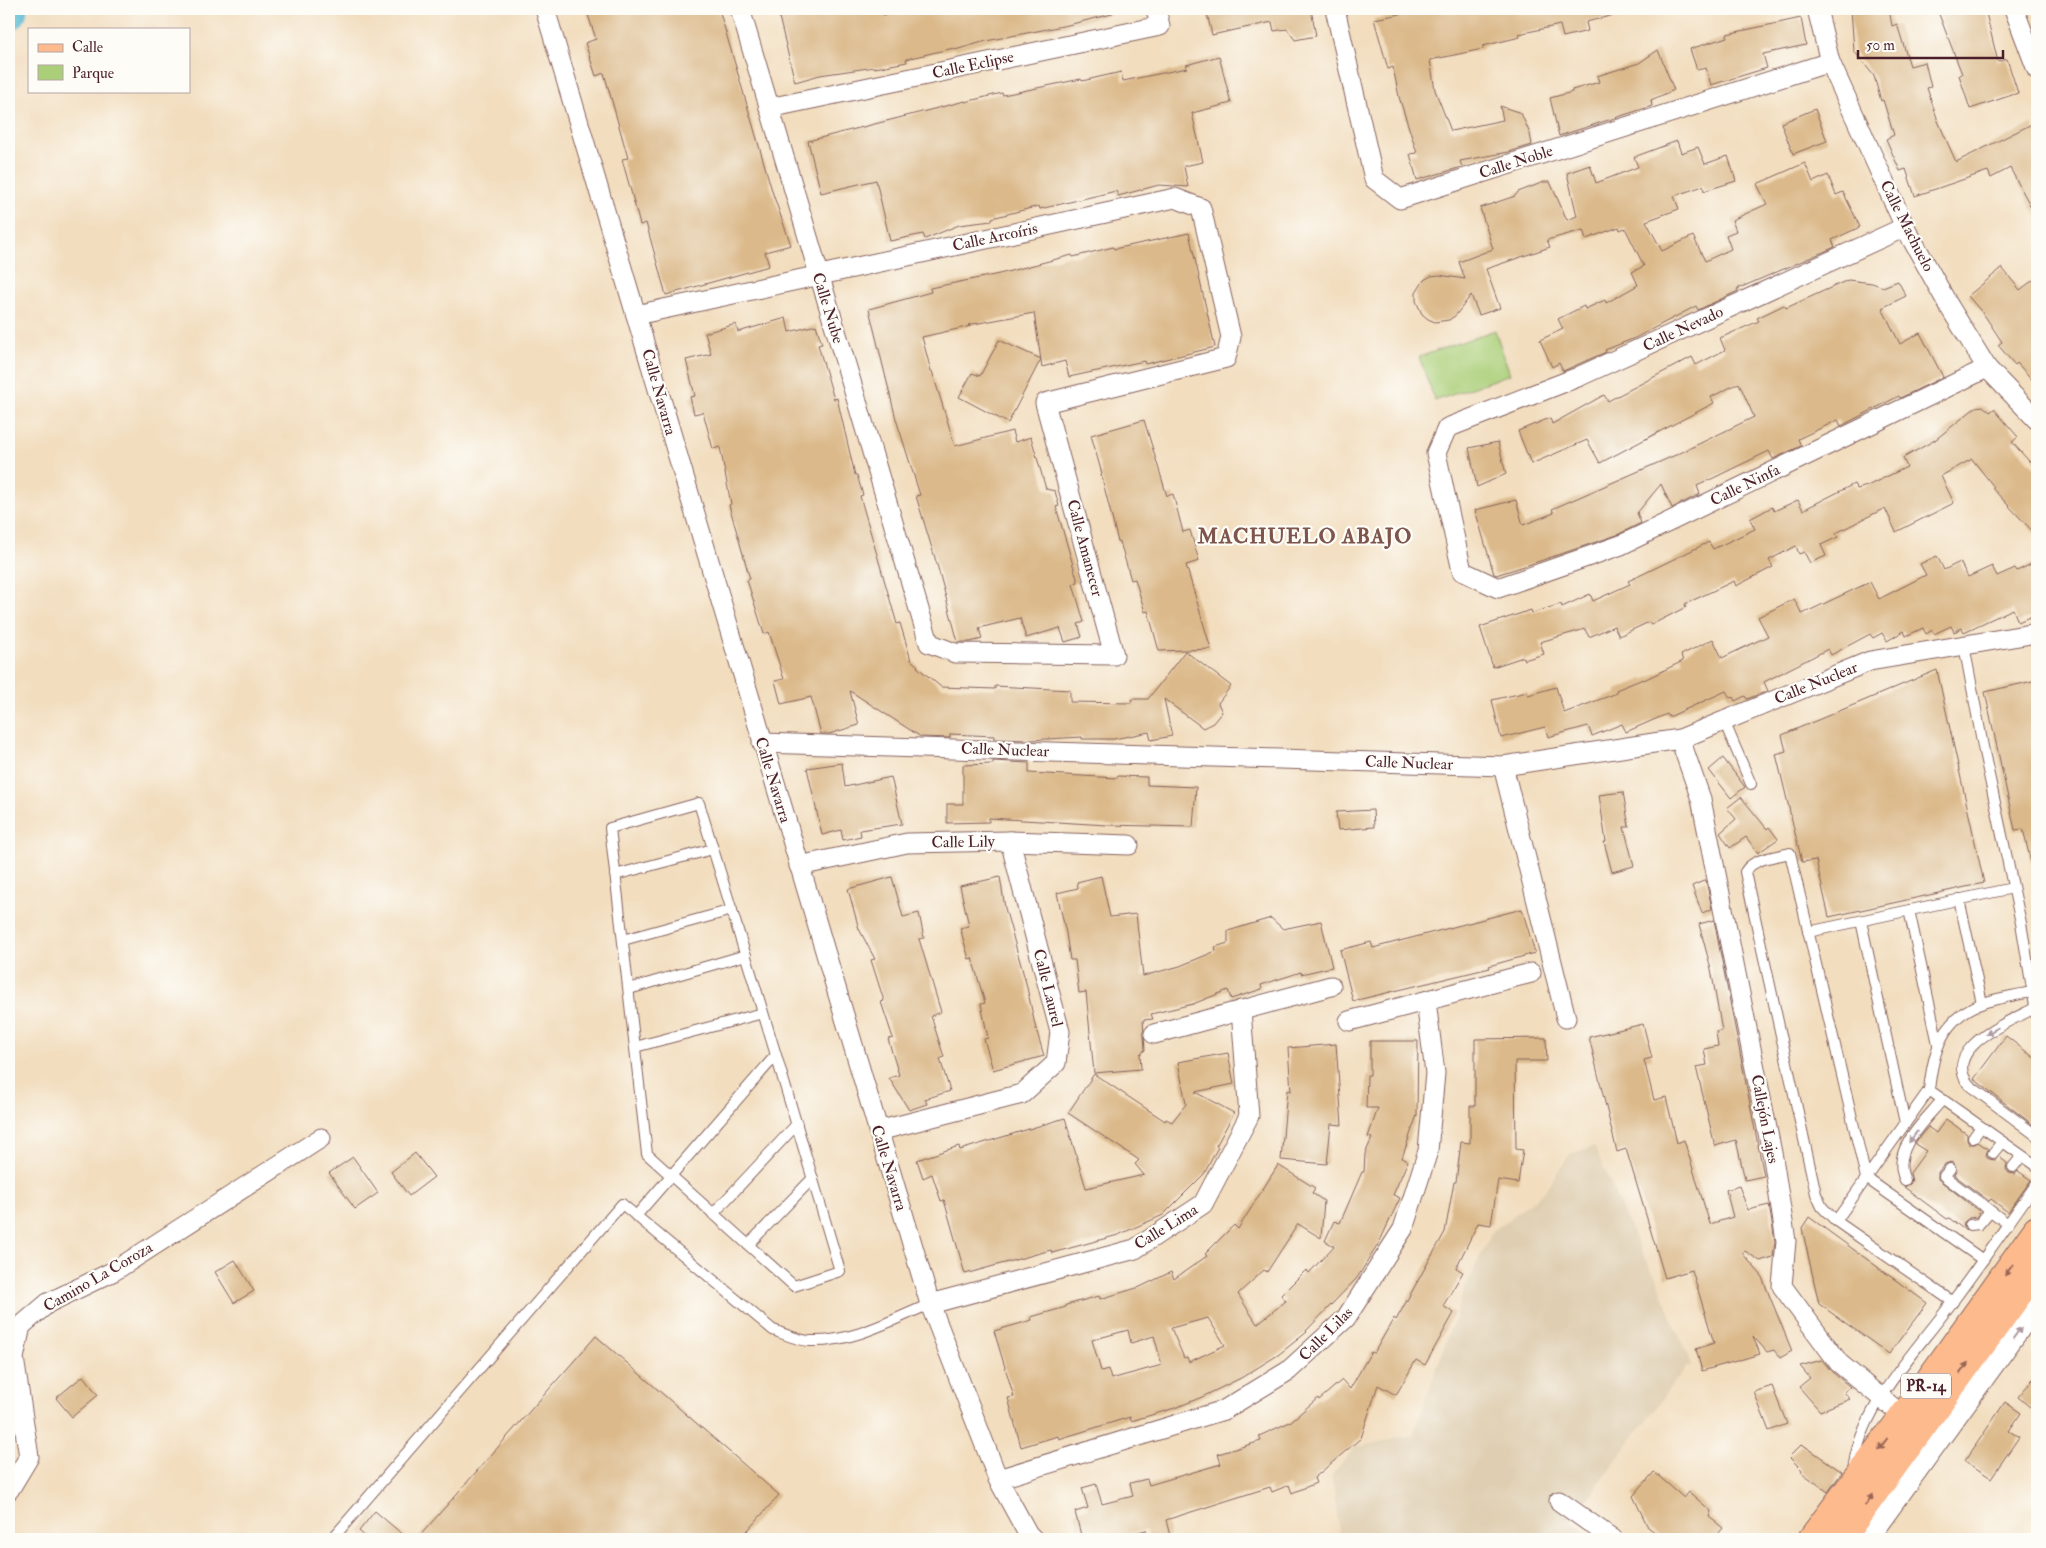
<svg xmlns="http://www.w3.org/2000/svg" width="2046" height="1548" font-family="'IM FELL Double Pica',serif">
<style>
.built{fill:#dfceb1}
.green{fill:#aacf78;stroke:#7a7752}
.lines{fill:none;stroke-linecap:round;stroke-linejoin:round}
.river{stroke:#51b7cf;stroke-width:35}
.building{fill:#dbb98a;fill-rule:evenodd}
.lane-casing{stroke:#85625e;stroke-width:12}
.street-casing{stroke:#85625e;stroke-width:21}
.primary-casing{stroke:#85625e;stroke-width:30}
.lane{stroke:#fff;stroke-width:10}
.street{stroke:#fff;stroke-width:19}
.primary{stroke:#fcba8d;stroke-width:28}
.oneway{fill:#ae9aa0}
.oneway2{fill:#9a6557}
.labels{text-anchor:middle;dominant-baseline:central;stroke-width:4.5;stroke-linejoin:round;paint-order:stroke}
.shield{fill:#fdfcf7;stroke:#806168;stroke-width:1}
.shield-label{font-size:15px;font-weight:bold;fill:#4a1f2b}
.street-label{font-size:16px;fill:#4a1f2b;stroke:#fdfcf7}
.district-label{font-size:21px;font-weight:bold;letter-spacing:1px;fill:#7d554c;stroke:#fdfcf7}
</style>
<rect width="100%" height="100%" fill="#fdfcf7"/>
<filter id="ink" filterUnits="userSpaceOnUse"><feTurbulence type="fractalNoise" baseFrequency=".02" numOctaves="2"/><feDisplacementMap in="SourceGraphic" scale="10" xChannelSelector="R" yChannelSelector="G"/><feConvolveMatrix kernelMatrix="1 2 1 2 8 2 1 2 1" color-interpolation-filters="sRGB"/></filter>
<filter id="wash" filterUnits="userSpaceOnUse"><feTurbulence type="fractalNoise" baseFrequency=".0096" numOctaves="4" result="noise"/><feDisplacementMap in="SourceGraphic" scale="20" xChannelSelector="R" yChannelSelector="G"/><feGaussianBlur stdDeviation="1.12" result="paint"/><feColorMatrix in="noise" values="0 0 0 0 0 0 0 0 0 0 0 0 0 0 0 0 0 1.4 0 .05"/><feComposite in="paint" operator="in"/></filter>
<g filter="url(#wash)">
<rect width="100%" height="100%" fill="#f2ddbe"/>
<polygon class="built" points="1594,1146 1637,1243 1660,1285 1669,1312 1691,1363 1691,1367 1686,1367 1571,1521 1596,1539 1340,1539 1332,1475 1355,1447 1413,1435 1465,1288 1492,1232 1543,1193 1570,1154"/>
<polygon class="green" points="1495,330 1510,374 1435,401 1419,357"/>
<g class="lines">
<polyline class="river" points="9,13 10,9"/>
</g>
<g id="blocks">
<g class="building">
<polygon points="586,9 719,9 773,194 791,245 765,252 769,266 666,295 646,223 640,225 632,195 622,159 628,158 604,73 596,76 585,43 596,39"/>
<polygon points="777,9 882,9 883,15 916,9 1111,9 1112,14 1068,25 986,41 955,50 954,48 906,59 907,62 875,68 875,67 820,75 795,82"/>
<polygon points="1206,9 1311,9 1316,36 1295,40 1287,29 1274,31 1272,22 1212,35"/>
<polygon points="1427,9 1613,9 1614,15 1586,22 1588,31 1563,37 1560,25 1519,34 1520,37 1483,46 1483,49 1430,60 1435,90 1451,131 1503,120 1500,106 1521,113 1530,134 1532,145 1509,152 1460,161 1462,167 1417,180 1410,154 1417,153 1399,97 1393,67 1388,69 1374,19"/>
<polygon points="1851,9 1889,9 1892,26 1897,24 1910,66 1925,62 1931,87 1927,88 1938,121 1956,162 2032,124 2037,134 2037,218 2010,168 1991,178 1988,171 1915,196 1906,169 1900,171 1886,139 1894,135 1883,100 1881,101 1874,76 1854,51"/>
<polygon points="1937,9 1985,9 1998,62 2007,59 2018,93 1970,109 1959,75 1962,74"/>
<polygon points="1801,18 1806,45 1763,54 1767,68 1711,85 1706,68 1697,70 1690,49 1727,37 1727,34"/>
<polygon points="1658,50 1674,90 1651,100 1652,106 1559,136 1550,98 1572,92 1572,90 1599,82 1597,76 1639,63"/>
<polygon points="1219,56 1231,103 1192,113 1203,162 1184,166 1188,187 1159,185 1118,196 1116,191 1040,209 1039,206 992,218 992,221 959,225 925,239 923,234 890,241 876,180 821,193 808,141 965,101 965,102 1002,93 1003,95 1081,79 1082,81 1121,72 1123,81 1187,68 1186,65"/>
<polygon points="1815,109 1827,141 1793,154 1781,123"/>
<polygon points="1677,141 1681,153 1698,147 1705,164 1728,156 1736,181 1704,191 1703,186 1674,196 1679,209 1646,221 1662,251 1693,236 1705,261 1731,249 1726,235 1736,231 1732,220 1767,204 1757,184 1805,163 1813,182 1828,175 1836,195 1843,192 1860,227 1832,240 1835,247 1737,289 1738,291 1698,310 1696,306 1635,338 1605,350 1606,352 1563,371 1559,363 1552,367 1540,340 1563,329 1558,319 1584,306 1585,309 1605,300 1606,303 1638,285 1632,272 1644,266 1625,228 1620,230 1619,227 1586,239 1583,230 1547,240 1550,247 1486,269 1500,308 1479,315 1471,295 1456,315 1449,320 1435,322 1428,319 1422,314 1416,301 1416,293 1424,280 1431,276 1439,275 1465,279 1459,262 1493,249 1480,208 1515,196 1518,192 1544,182 1550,182 1567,220 1577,216 1567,173 1590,165 1596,183 1638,167 1634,157"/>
<polygon points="1189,233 1215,347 1145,364 1144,361 1069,377 1065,361 1042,367 1034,313 968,325 971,326 922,337 931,371 932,371 955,446 1012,431 1015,442 1031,437 1046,489 1055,491 1059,506 1056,507 1078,582 1073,584 1084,622 1078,624 1082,637 1065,642 1060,628 1026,638 1020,618 979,628 982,639 970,642 958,642 938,568 916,496 920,495 896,419 869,309 931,292 930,288 999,274 1072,255 1073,257 1113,247 1114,249"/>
<polygon points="2002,268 2020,290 2037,277 2037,385 2017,363 2015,365 1998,345 2002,342 1985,316 1968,296"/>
<polygon points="1848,280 1872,283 1883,287 1898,281 1906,296 1882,308 1900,344 1920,333 1943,377 1900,398 1899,396 1841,426 1838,420 1798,439 1801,446 1773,459 1769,451 1697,486 1700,494 1672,508 1661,484 1637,513 1641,523 1617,535 1534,563 1496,575 1494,574 1475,510 1516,500 1523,525 1554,513 1552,509 1678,454 1754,417 1739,383 1711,397 1714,403 1600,463 1587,440 1531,464 1518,431 1550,418 1552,424 1604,395 1608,401 1692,357 1696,365 1725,350 1720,338 1759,321 1757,318 1784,305 1786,308"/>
<polygon points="786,318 789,332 816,325 822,344 818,345 834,399 837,398 855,475 857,475 863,495 860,496 897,624 900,623 911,660 918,666 917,667 941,687 995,689 995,686 1070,690 1070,702 1131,703 1132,699 1148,699 1185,651 1231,686 1218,703 1222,712 1213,723 1203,728 1164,699 1172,736 1151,740 1149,732 1114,739 1082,739 1082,737 1030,740 994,739 994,736 950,734 950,738 921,737 850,691 859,725 829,734 821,734 811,697 781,704 775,681 784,679 769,632 764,634 747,580 750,579 729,505 731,504 720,447 713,449 703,412 694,414 690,397 695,396 686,360 711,354 705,333 736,324 738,332"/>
<polygon points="999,340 1041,359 1008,423 959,397 972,373 980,376"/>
<polygon points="1983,406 1990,412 1994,409 2018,437 2012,442 2037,470 2037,536 1992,488 1994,487 1972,459 1941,476 1954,503 1896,532 1885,508 1836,533 1838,537 1821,545 1826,556 1810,563 1804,552 1799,554 1796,546 1769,560 1773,567 1736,586 1734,581 1685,604 1686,607 1651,625 1649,622 1619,636 1614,626 1589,637 1585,629 1540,642 1544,654 1524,660 1523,657 1493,667 1480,627 1531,610 1532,613 1561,604 1562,607 1590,594 1593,601 1630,584 1628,581 1645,573 1709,542 1713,549 1755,529 1750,519 1772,507 1774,511 1798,500 1803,510 1854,484 1857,489 1867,486 1907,467 1903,458 1935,440 1976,407"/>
<polygon points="1144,420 1167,496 1173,494 1183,532 1190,530 1199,561 1186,565 1211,649 1159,651 1148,611 1145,612 1135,579 1131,580 1120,542 1118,542 1101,474 1102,474 1091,435"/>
<polygon points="1498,442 1506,474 1477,487 1469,448"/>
<polygon points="1937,556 1944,570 1960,562 1968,577 1992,566 1997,576 2015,568 2017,571 2037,561 2037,614 2018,622 2013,609 1964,632 1962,628 1954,632 1951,626 1934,634 1932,630 1926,634 1923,628 1906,636 1904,631 1887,641 1882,633 1873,638 1870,634 1831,655 1828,649 1764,682 1768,691 1747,699 1745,696 1735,701 1733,697 1730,698 1726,691 1669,717 1667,714 1626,732 1622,724 1592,736 1588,726 1548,737 1545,727 1501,738 1492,700 1527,692 1528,695 1556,687 1564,713 1617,693 1616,690 1643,679 1644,680 1683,661 1681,655 1713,639 1722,658 1768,636 1758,617 1794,599 1802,614 1870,582 1879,599 1926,575 1920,564"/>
<polygon points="1937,670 1984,883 1829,917 1816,860 1802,862 1776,754 1786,751 1782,735"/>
<polygon points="2037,680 2037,863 2031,863 2023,829 2015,830 1985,692"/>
<polygon points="1723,758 1745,787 1731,798 1709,770"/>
<polygon points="993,761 1029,763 1029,773 1117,778 1117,776 1147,777 1147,785 1196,787 1193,827 1107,825 989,818 989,822 947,823 947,804 963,804 963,765 993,764"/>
<polygon points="842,763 845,787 891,777 902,824 860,830 861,836 843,840 841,830 822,835 807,768"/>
<polygon points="1623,792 1629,827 1624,827 1634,866 1612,872 1604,842 1606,842 1599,795"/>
<polygon points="1741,797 1767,829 1769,827 1778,839 1758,853 1746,837 1730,848 1720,833 1736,819 1727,808"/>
<polygon points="1373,810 1374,827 1338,830 1336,812"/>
<polygon points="1101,876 1110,917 1136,914 1143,976 1180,966 1216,951 1215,947 1228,943 1228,931 1271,918 1283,929 1321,921 1332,967 1301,974 1301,972 1261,985 1262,989 1231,999 1228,990 1193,1004 1151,1014 1153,1019 1143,1020 1145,1050 1140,1054 1141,1069 1094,1073 1086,992 1079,993 1075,960 1070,960 1066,933 1057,893 1078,888 1077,882"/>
<polygon points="892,877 903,917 919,913 924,938 919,939 941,1012 931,1016 944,1057 940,1059 950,1091 925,1099 927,1104 909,1110 889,1078 899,1075 888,1039 893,1038 881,1002 884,1001 871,960 875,959 859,929 848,889"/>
<polygon points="1000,877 1005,908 1026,983 1035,1025 1044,1056 993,1070 984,1039 988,1038 981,1004 985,1003 972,958 969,959 960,928 969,926 960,886"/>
<polygon points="1706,880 1712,909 1702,913 1692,886"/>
<polygon points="1522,909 1535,953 1489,966 1490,968 1353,1001 1340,950 1371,942 1373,948"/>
<polygon points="1714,920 1764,1176 1745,1180 1736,1140 1715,1146 1696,1067 1707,1065 1704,1049 1718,1046 1716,1032 1722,1031 1711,969 1699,924"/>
<polygon points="1643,1024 1652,1058 1644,1060 1654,1100 1666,1097 1677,1143 1684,1140 1710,1224 1733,1217 1726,1190 1739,1186 1748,1210 1769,1205 1775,1241 1773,1257 1760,1261 1745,1251 1742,1253 1761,1275 1792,1351 1780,1358 1774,1350 1767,1352 1753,1336 1760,1354 1702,1371 1696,1349 1714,1343 1692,1270 1665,1278 1626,1149 1617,1152 1589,1037"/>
<polygon points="2006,1036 2037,1060 2037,1128 1974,1079"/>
<polygon points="1546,1038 1547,1061 1515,1061 1516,1149 1523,1150 1518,1183 1498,1180 1491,1225 1478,1223 1456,1268 1463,1272 1443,1306 1454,1313 1425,1365 1416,1360 1396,1395 1378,1385 1361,1438 1314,1478 1316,1483 1292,1493 1289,1485 1272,1492 1270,1487 1166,1520 1170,1536 1157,1539 1148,1539 1146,1530 1109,1539 1082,1539 1075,1512 1088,1508 1082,1488 1096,1484 1102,1504 1133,1496 1130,1483 1147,1479 1149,1485 1221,1464 1218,1454 1261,1441 1259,1436 1290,1422 1318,1398 1319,1400 1342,1380 1350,1389 1371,1352 1374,1353 1394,1318 1396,1320 1445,1232 1454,1182 1456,1182 1461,1142 1470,1143 1470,1106 1475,1106 1475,1039"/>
<path d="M1370 1041H1418L1417 1115 1402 1158 1408 1161 1393 1195 1400 1198 1379 1243 1357 1278 1306 1331 1307 1332 1278 1355 1241 1378 1202 1397 1175 1408 1131 1421 1130 1417 1059 1439 1058 1436 1021 1447 1008 1398 1014 1397 994 1331 1032 1320 1031 1317 1066 1307V1305L1099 1296 1100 1299 1140 1287 1171 1272 1174 1279 1207 1256 1205 1254 1234 1225 1238 1229 1278 1165 1315 1188 1312 1193 1324 1201 1321 1238 1298 1224 1267 1272 1264 1270 1238 1294 1257 1324 1286 1301 1281 1295 1306 1270 1309 1273 1334 1246 1325 1241 1334 1221 1340 1223 1362 1172H1364L1365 1154 1372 1138 1368 1137 1378 1108H1366L1367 1075H1370ZM1208 1318 1225 1345 1189 1362 1187 1357 1184 1358 1171 1328ZM1128 1330 1131 1343 1154 1336 1162 1365 1111 1379 1108 1369 1101 1371 1092 1340Z"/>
<polygon points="1336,1044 1342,1125 1331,1124 1327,1164 1281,1160 1287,1090 1291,1091 1288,1048"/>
<polygon points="1228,1053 1234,1084 1195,1092 1234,1113 1216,1146 1218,1147 1204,1174 1163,1215 1118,1235 1052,1253 1051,1250 965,1274 944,1200 941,1201 932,1174 923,1178 917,1160 959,1146 960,1150 1065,1118 1086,1188 1144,1175 1135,1164 1139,1160 1068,1113 1094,1074 1165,1121 1166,1119 1172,1122 1186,1104 1178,1062"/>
<polygon points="1946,1119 1967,1134 1967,1140 1969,1144 1975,1144 1978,1142 1988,1149 1986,1155 1989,1159 1995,1160 1999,1157 2007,1163 2006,1169 2009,1173 2015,1174 2018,1171 2031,1180 2008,1212 1991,1199 1989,1201 1954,1175 1957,1170 1954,1164 1951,1162 1945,1164 1938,1172 1938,1179 1980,1212 1976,1217 1969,1218 1964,1222 1963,1226 1966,1231 1949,1218 1947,1219 1904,1187 1910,1184 1912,1181 1910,1173 1926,1151 1915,1144 1917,1140 1928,1127 1936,1133"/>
<polygon points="415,1153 434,1177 409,1196 391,1172"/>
<polygon points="353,1157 378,1193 355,1209 329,1173"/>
<polygon points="1809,1217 1927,1303 1889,1354 1819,1304 1802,1228"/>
<polygon points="235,1260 254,1291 234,1303 215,1272"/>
<polygon points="596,1336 779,1495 740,1539 417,1539"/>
<polygon points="1822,1360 1832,1372 1850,1387 1844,1392 1850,1399 1820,1411 1799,1387 1810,1378 1800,1366"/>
<polygon points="2037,1374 2037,1413 2018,1397"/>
<polygon points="83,1376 98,1395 72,1417 56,1398"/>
<polygon points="1772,1386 1787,1424 1769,1431 1754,1392"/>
<polygon points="2005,1402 2021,1413 2009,1431 2019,1437 1991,1478 1965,1461"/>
<polygon points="1802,1444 1842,1472 1828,1492 1801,1472 1802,1470 1789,1457"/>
<polygon points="1654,1472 1684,1498 1689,1492 1711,1511 1709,1517 1723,1528 1714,1539 1664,1539 1648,1527 1633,1496"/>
<polygon points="375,1511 408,1539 368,1539 359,1531"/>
</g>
</g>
</g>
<g filter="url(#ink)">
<use href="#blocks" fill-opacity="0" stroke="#85625e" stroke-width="1"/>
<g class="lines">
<g class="lane-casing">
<g id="lane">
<polyline points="1964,645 1984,752 2021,923 2037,1018"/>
<polyline points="1724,721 1751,784"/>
<polyline points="615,875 713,849"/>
<polyline points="1959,899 1982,1003"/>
<polyline points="1909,910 1938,1044"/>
<polyline points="1861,921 1905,1123"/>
<polyline points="1808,932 2013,888"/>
<polyline points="623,940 732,910"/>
<polyline points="629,989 746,955"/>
<path d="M2035 1008C2010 1021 1940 1048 1969 1085L2037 1136"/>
<polyline points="635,1047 763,1013"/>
<path d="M1929 1090C1933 1052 1942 1017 1983 1003 1998 998 2016 995 2032 992"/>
<polyline points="1973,1138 1981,1127"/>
<polyline points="1993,1153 2002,1142"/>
<polyline points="2013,1167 2022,1156"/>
<polyline points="1950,1169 1944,1176 2008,1224"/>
<path d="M1905 1180C1890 1150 1925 1121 1942 1100"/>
<polyline points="713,1214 797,1124"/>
<polyline points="636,1216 776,1055 699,803 610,828 647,1154 794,1286 840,1271 776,1055"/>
<path d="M1836 1221 1822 1207 1816 1194 1745 872C1753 858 1775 857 1790 853L1866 1178 1983 1260"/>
<polyline points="1970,1225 1979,1224 1990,1211"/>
<polyline points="748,1245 813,1178"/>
<polyline points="1953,1302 1836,1221 1929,1090 2037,1166"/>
<path d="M1853 1473C1858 1408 1916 1352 1953 1301 1982 1262 2009 1222 2037 1183"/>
<path d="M332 1539 622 1204 773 1330C784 1334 797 1340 809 1341 852 1343 892 1320 930 1304"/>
</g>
</g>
<g class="street-casing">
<g id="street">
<polyline points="545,9 930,1304 998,1479 1028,1534 1033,1539"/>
<polyline points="1335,9 1374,179 1400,199 1830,62"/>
<polyline points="1817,9 1830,62 1905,227 1949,306 1987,368 2037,420"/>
<polyline points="2014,9 2037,70"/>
<polyline points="769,108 1160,26 1156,9"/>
<polyline points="1905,227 1578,377 1447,428 1436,453 1462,571 1498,588 1621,545 1987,368"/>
<polyline points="636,315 1175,198 1201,208 1231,337 1226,358 1045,403 1114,655 955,653 929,643 740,9"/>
<polyline points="1680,739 1701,799 1773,1158 1786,1241 1782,1286 1839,1363 1936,1443"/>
<polyline points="762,743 1503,766 1680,739 1870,661 2037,633"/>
<polyline points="1503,766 1566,1018"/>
<polyline points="799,866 907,843 1010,841 1129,845"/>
<polyline points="1349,1021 1531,973"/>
<polyline points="1154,1034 1331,986"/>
<polyline points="878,1131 1022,1094 1056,1063 1060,1032 1010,841"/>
<polyline points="930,1304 1135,1249 1203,1204 1249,1116 1241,1010"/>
<polyline points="998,1479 1224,1410 1288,1371 1346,1318 1403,1229 1428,1151 1435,1073 1426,1001"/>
<polyline points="9,1490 29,1457 14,1358 21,1326 48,1303 114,1271 321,1138"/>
<polyline points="1559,1501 1613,1539"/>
<polyline points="1868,1539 2037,1306"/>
</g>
</g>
<g class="primary-casing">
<g id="primary">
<polyline points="1812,1539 1904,1416 2037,1230"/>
<polyline points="1840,1539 2037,1268"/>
</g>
</g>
<use href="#lane" class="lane"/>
<use href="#street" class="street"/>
<use href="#primary" class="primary"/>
</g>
<defs><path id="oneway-solid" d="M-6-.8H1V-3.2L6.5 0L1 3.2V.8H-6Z" transform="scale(1.25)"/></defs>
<g class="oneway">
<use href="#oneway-solid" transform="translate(1992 1031) rotate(150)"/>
<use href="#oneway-solid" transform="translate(1913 1137) rotate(126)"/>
<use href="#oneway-solid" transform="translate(2017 1333) rotate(-54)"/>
</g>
<g class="oneway2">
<use href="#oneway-solid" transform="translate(2009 1270) rotate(126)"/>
<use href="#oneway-solid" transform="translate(1964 1368) rotate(-54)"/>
<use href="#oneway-solid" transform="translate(1883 1444) rotate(127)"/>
<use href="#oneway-solid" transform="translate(1869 1500) rotate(-54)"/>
</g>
</g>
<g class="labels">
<rect class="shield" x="1901" y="1373.5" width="50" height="25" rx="4"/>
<g class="shield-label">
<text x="1926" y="1386">PR-14</text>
</g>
<g class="street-label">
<text transform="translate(973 65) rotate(-12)">Calle Eclipse</text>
<text transform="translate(1516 162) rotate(-18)">Calle Noble</text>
<text transform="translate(1907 226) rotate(63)">Calle Machuelo</text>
<text transform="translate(995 237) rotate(-12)">Calle Arcoíris</text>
<text transform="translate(828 308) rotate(73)">Calle Nube</text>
<text transform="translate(1683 329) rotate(-25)">Calle Nevado</text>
<text transform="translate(659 392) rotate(74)">Calle Navarra</text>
<text transform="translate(1745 485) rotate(-26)">Calle Ninfa</text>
<text transform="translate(1085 548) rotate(75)">Calle Amanecer</text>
<text transform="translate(1816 683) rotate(-22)">Calle Nuclear</text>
<text transform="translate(1005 750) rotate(2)">Calle Nuclear</text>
<text transform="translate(1409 763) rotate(2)">Calle Nuclear</text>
<text transform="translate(773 780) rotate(73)">Calle Navarra</text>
<text transform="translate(963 842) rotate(-1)">Calle Lily</text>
<text transform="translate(1048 988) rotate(76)">Calle Laurel</text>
<text transform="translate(1765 1119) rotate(79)">Callejón Lajes</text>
<text transform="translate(889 1168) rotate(73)">Calle Navarra</text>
<text transform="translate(1166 1227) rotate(-32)">Calle Lima</text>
<text transform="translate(98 1277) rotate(-30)">Camino La Coroza</text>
<text transform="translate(1326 1334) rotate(-45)">Calle Lilas</text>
</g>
<g class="district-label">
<text x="1305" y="536">MACHUELO ABAJO</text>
</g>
</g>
<rect width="2046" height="1548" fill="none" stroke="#fdfcf7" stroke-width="30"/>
<rect x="28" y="28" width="162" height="65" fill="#fdfcf7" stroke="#b5a4a5"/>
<rect x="38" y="44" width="25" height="8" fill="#fcba8d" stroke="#b5a4a5"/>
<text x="72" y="52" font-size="15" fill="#4a1f2b">Calle</text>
<rect x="38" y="65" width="25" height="15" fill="#aacf78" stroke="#b5a4a5"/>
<text x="72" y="78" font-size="15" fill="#4a1f2b">Parque</text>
<path d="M1858 50v8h145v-8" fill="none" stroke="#4a1f2b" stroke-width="2.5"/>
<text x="1866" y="50" font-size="15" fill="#4a1f2b" stroke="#fdfcf7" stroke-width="4" paint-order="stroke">50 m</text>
</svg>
